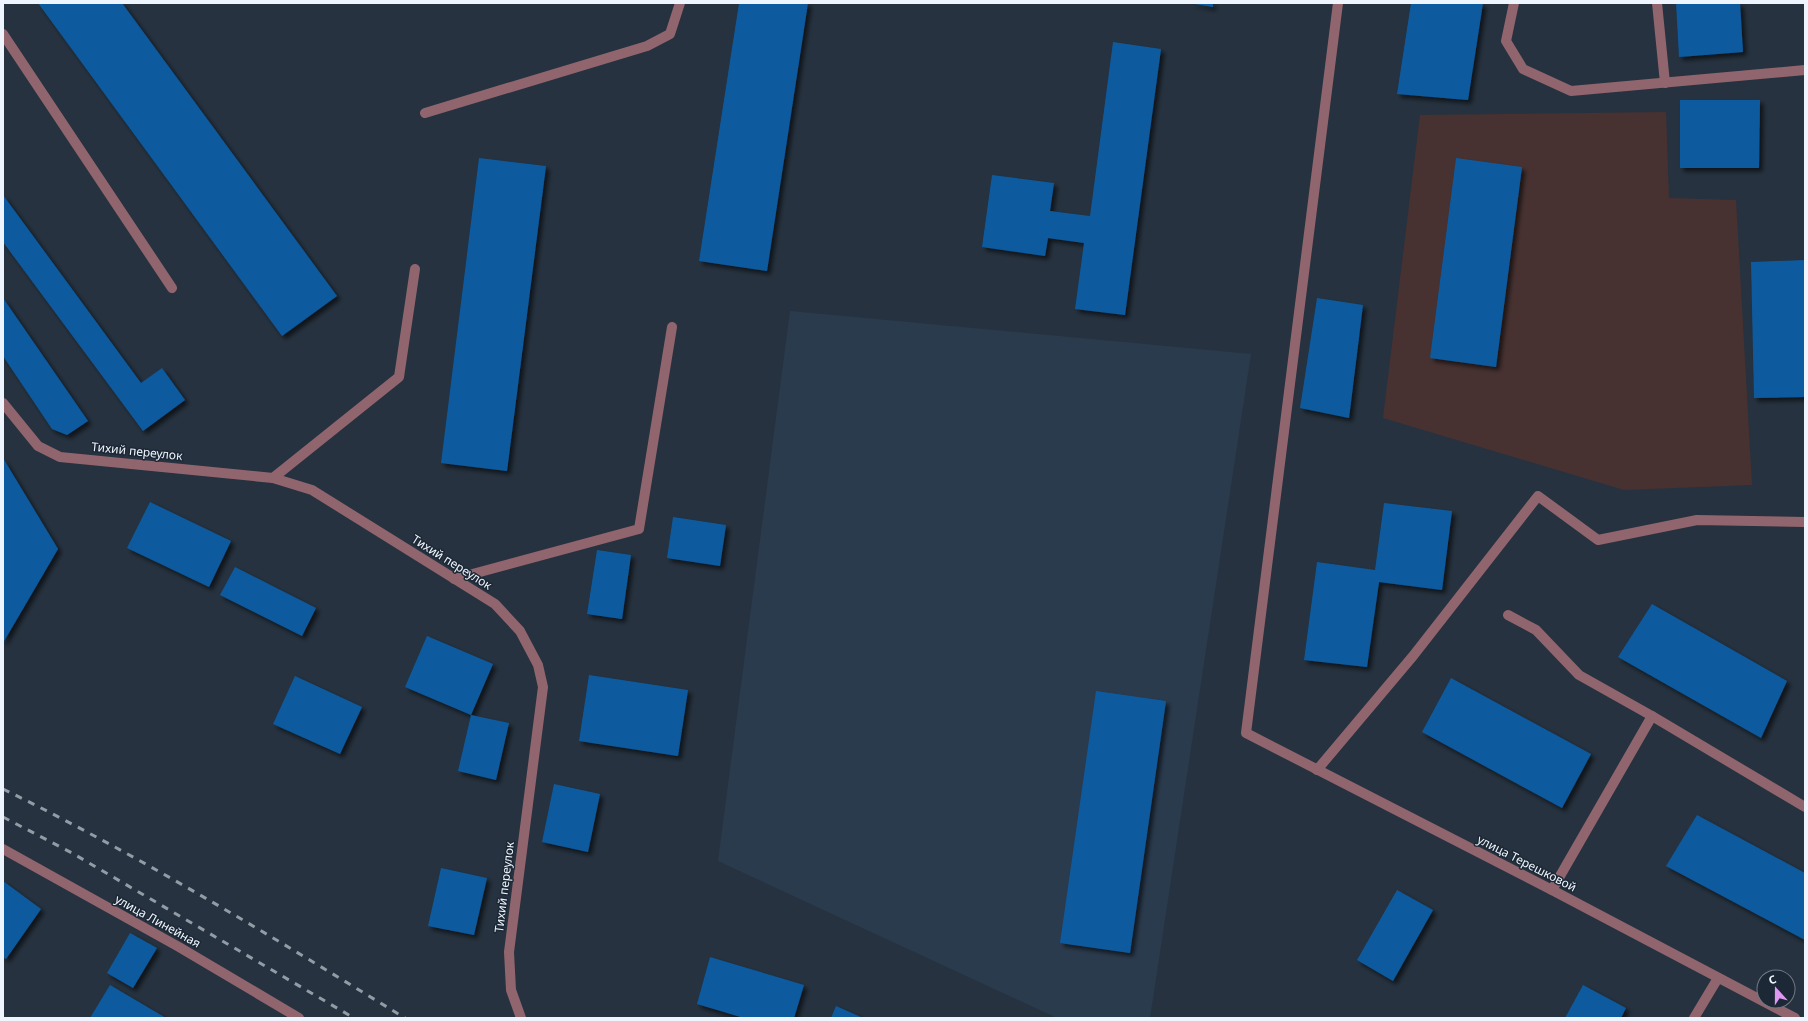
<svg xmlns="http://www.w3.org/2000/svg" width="1808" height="1021" font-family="'Noto Sans',sans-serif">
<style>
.built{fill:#2b3b4e}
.education{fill:#473231}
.building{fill:#0c5a9e;filter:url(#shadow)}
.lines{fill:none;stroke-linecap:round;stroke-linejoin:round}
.service{stroke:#91656e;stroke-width:10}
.minor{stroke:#91656e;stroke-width:10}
.rail{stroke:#929ca6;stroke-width:3;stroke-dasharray:7 7;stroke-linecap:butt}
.labels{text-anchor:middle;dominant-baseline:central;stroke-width:3;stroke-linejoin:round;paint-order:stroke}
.street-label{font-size:12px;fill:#eef5fe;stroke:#1c2835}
</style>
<defs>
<filter id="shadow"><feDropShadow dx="3.5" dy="3.5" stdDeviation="2" flood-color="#0009"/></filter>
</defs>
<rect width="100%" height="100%" fill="#26323f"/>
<polygon class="built" points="790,311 1251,354 1150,1018 1057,1018 718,861"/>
<polygon class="education" points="1666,112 1669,198 1736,200 1752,485 1624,490 1383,418 1420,115"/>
<g class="building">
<polygon points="38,3 122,3 337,296 282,336"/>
<polygon points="739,3 808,3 767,271 699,261"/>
<polygon points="1189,3 1213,3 1213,7"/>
<polygon points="1411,3 1483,3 1468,100 1397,94"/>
<polygon points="1676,3 1740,3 1743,52 1679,57"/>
<polygon points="1113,42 1161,49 1125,315 1075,309 1084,243 1048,238 1045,256 982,247 992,175 1054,183 1050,211 1090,216"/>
<polygon points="1680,100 1760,100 1759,168 1680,168"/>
<polygon points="479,158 546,166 507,471 441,463"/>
<polygon points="1456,158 1522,167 1496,367 1430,358"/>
<polygon points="3,195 141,383 162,368 185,400 143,431 3,242"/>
<polygon points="1805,260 1805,397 1754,398 1751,262"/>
<polygon points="3,298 88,421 67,435 52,429 3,356"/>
<polygon points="1317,298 1363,305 1349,418 1300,408"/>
<polygon points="3,458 58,549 3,643"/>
<polygon points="150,502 231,541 209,587 127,548"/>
<polygon points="1384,503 1452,511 1442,590 1379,582 1367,667 1304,660 1317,562 1375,570"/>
<polygon points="673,517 726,525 720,566 667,558"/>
<polygon points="597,550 631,555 622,619 587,614"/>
<polygon points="235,567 316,608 302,636 220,595"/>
<polygon points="1652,604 1787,681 1761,738 1618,657"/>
<polygon points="427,636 493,664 471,715 509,723 496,780 458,771 471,715 405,687"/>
<polygon points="589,675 688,690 678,756 579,741"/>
<polygon points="295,676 362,707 340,754 273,724"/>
<polygon points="1451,678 1591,754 1562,808 1422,732"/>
<polygon points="1096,691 1166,701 1130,953 1060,943"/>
<polygon points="554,784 600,794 588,852 542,842"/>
<polygon points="1697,815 1805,873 1805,940 1666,866"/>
<polygon points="441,868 487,878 474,935 428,926"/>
<polygon points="3,881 41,909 6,959 3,957"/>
<polygon points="1397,890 1433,910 1393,981 1357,960"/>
<polygon points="130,933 157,948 133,988 107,973"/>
<polygon points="710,957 804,985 794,1018 744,1018 697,1004"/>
<polygon points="110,985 166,1018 90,1018"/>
<polygon points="1583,985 1626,1008 1621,1018 1565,1018"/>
<polygon points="836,1006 863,1018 831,1018"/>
</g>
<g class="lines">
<g class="service">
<polyline points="1514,3 1506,41 1523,69 1571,91 1805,70"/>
<polyline points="1657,3 1665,83"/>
<polyline points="3,34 172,288"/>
<polyline points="273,478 399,377 415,269"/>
<polyline points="454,579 639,529 672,327"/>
<polyline points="1508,615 1536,630 1579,675 1652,716 1805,807"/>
<polyline points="1317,770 1413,656 1538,496 1598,540 1697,520 1805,522"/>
<polyline points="1552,890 1652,716"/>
<polyline points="1694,1018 1718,978"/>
</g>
<g class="minor">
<polyline points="1338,3 1246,733 1552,890 1795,1018"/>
<polyline points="425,113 647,46 670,34 680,3"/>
<polyline points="3,403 38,446 60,457 273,478 312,490 495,604 520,631 538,665 543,687 509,952 511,990 521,1018"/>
<polyline points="3,849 179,947 299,1018"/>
</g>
<g class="rail">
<path d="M3 789C142 857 274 938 405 1018"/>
<polyline points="3,817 72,853 354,1018"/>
</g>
</g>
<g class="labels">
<g class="street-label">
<text transform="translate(137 451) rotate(6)">Тихий переулок</text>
<text transform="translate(452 562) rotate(32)">Тихий переулок</text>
<text transform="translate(1527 863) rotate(27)">улица Терешковой</text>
<text transform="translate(504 887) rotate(-83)">Тихий переулок</text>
<text transform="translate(158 921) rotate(29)">улица Линейная</text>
</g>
</g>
<rect width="1808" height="1021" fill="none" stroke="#eef5fe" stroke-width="8"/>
<g transform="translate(1776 989) rotate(339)"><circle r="19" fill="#1c2835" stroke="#707a85"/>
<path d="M0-3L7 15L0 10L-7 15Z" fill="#de98f2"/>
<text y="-6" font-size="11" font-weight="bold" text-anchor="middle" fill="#eef5fe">С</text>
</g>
</svg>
